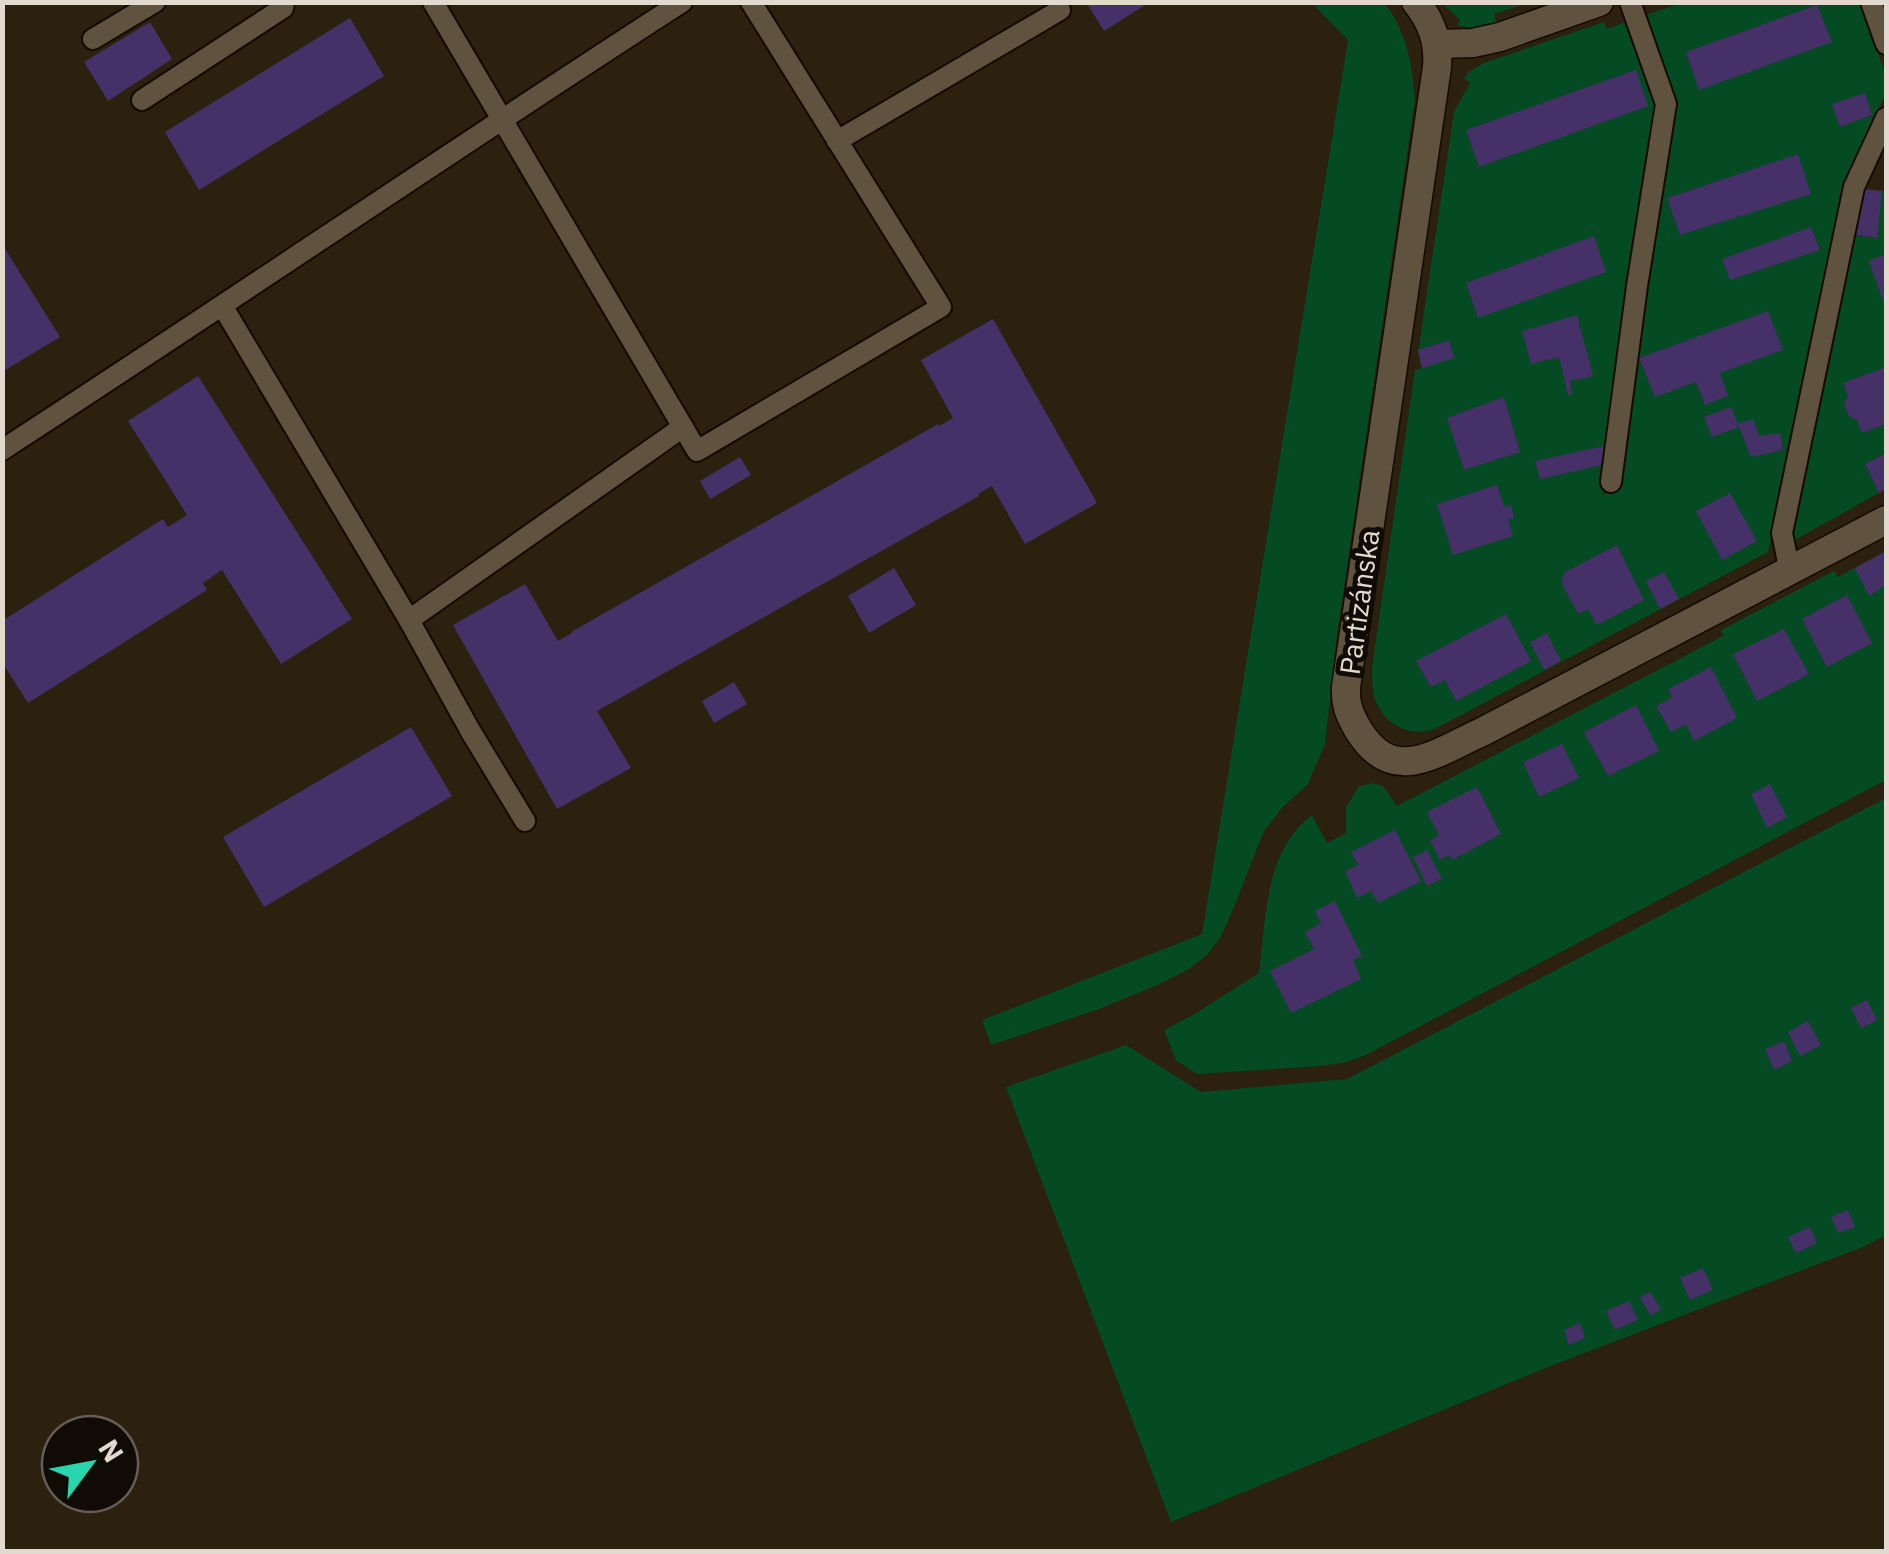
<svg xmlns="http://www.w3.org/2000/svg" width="1889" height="1554" font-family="'IBM Plex Sans',sans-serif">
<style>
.green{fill:#044a22}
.building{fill:#453068}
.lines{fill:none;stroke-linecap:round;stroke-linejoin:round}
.service-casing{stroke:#140a00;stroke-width:24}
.minor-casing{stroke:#140a00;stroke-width:31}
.service{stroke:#5f523f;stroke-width:20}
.minor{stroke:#5f523f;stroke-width:28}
.labels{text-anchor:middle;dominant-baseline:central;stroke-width:10;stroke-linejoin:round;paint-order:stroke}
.street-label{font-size:28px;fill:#e2dacf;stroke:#100b05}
</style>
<rect width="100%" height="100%" fill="#2c210f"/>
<g class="green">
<path d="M1312 3H1384C1407 31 1412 64 1415 99L1336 642 1325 744 1308 784 1282 808 1264 831 1232 912 1220 938 1208 954 1189 969 1160 984 1099 1009 991 1045 982 1020 1202 934 1348 40Z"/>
<polygon points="1442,3 1528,3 1494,14 1497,25 1473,29 1457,25 1460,20"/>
<path d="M1682 3H1859L1886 75V93L1845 182 1810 339 1791 448 1768 552 1450 721C1443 724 1435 730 1427 731 1401 736 1378 717 1373 692 1372 684 1372 675 1372 667L1415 370 1422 368 1418 352 1454 112 1470 83 1464 78 1470 71 1484 63 1604 22 1607 29 1628 21 1657 104 1618 342 1603 495 1618 486 1634 364 1663 192 1674 103 1643 16Z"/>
<polygon points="1864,189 1856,235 1876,238 1882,191 1886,192 1886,453 1865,464 1879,493 1793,541 1790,520"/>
<path d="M1886 551V780L1364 1056 1343 1063 1321 1066 1197 1074 1176 1060 1164 1030 1193 1015 1259 973C1266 919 1264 851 1312 815L1327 843 1346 833V807L1359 786 1372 783 1383 786 1397 806 1723 636 1721 630 1834 571 1838 577Z"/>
<polygon points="1886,798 1886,1235 1863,1247 1553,1365 1171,1522 1006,1087 1126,1045 1201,1092 1347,1079"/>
</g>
<g class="building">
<polygon points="1086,2 1150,2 1104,31"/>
<polygon points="1817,5 1832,42 1699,90 1686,52"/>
<polygon points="350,18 384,76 199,190 165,132"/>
<polygon points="150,22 172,59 108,101 84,62"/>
<polygon points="1636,70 1648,106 1479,167 1466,130"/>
<polygon points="1865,93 1872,115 1840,127 1832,104"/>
<polygon points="1798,154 1811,194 1680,235 1667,198"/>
<polygon points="1864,189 1882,191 1877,238 1856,235"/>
<polygon points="1811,227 1820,250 1730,280 1722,259"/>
<polygon points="1594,236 1606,272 1478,318 1466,283"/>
<polygon points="2,244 60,337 2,372"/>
<polygon points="1886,254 1886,309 1869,261"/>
<polygon points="1768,311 1783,350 1720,373 1728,396 1705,405 1696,382 1655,397 1639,358"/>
<polygon points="1577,315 1593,376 1570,381 1572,395 1568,395 1559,357 1531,364 1522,331"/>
<polygon points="993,319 1097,503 1025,544 992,486 978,494 979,496 597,711 631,768 557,809 453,625 525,584 558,641 572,633 571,632 938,424 939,426 953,418 921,360"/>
<polygon points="1449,340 1454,358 1422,368 1418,350"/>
<polygon points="1886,367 1886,424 1861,433 1857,420 1849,416 1844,404 1848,396 1843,383"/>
<polygon points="198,376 352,619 281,664 222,570 203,583 207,590 28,703 2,662 2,621 163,519 168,527 187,515 128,421"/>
<polygon points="1504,397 1520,452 1464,470 1447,418"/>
<polygon points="1731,407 1739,427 1712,437 1704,417"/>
<polygon points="1753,419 1759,436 1780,433 1783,450 1751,457 1738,424"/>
<polygon points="1604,446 1602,465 1540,479 1535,461"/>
<polygon points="1886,453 1886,489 1879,493 1865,464"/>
<polygon points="740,457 751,475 710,499 700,481"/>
<polygon points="1497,485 1504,507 1511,505 1514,518 1508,519 1513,536 1453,555 1437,504"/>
<polygon points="1730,493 1757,541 1722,560 1696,511"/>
<polygon points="1617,545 1644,600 1597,625 1588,609 1578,614 1561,582 1565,572"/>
<polygon points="1883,553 1886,560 1886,585 1869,596 1855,568"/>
<polygon points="894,568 916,605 869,633 848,596"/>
<polygon points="1664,572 1679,599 1660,609 1646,581"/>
<polygon points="1847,595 1872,643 1827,667 1802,619"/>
<polygon points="1506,614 1531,661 1456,701 1445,680 1431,687 1416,661"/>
<polygon points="1784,629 1809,674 1757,701 1733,654"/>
<polygon points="1547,633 1561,661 1544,670 1530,642"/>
<polygon points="1711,667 1737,718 1694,741 1686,724 1671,732 1656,706 1672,698 1668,689"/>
<polygon points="734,682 747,704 714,723 702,701"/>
<polygon points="1636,705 1659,751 1608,776 1584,732"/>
<polygon points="411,727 452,796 264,907 223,837"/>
<polygon points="1562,744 1579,778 1539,797 1523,762"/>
<polygon points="1770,784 1787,817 1767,828 1751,794"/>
<polygon points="1477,787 1501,834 1452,860 1450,855 1440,860 1430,840 1439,835 1427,812"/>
<polygon points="1395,830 1421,881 1378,903 1371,891 1357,898 1345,871 1358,865 1351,852"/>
<polygon points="1427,850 1442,879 1427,886 1413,857"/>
<polygon points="1335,901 1362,956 1353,960 1361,979 1291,1013 1270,971 1314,949 1305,932 1321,923 1315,911"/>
<polygon points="1867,1000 1877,1020 1861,1028 1851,1008"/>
<polygon points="1808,1021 1821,1045 1800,1056 1788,1032"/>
<polygon points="1784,1041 1792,1061 1774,1070 1765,1049"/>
<polygon points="1848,1210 1855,1227 1838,1233 1831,1217"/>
<polygon points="1810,1227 1817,1243 1796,1253 1788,1237"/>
<polygon points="1703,1268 1713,1290 1690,1300 1680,1278"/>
<polygon points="1651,1292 1661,1310 1650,1315 1640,1297"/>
<polygon points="1629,1301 1638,1320 1615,1330 1606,1311"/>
<polygon points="1580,1323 1585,1338 1569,1345 1564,1330"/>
</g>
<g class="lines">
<g class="service-casing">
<g id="service">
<polyline points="433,2 697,451 941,307 751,2"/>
<polyline points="1871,2 1886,44"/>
<polyline points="93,39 155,2"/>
<polyline points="142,100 283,8 284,2"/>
<polyline points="837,141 1060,10"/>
<polyline points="223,307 409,620"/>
<path d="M2 450C230 302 454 149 682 2"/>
<polyline points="1611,482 1637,286 1666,104 1630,2"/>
<polyline points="1790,572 1782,533 1854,187 1886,118"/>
<polyline points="525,821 471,732 409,620 683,427"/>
</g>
</g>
<g class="minor-casing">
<g id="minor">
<path d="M1416 2C1432 22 1439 42 1437 67L1346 687C1345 705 1350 716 1359 731 1394 787 1437 752 1482 732L1886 520"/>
<polyline points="1438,44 1473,43 1500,37 1599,2"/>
</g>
</g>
<use href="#service" class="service"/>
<use href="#minor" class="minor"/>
</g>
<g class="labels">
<g class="street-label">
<text transform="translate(1359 602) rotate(-82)">Partizánska</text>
</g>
</g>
<rect width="1889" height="1554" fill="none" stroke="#e2dacf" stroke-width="10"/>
<g transform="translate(90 1464) rotate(58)"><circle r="48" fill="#100b05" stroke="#645e56" stroke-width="2.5"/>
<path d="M0-8L18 38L0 25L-18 38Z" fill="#29d5ac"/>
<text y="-15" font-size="28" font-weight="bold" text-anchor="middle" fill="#e2dacf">N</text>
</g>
</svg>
